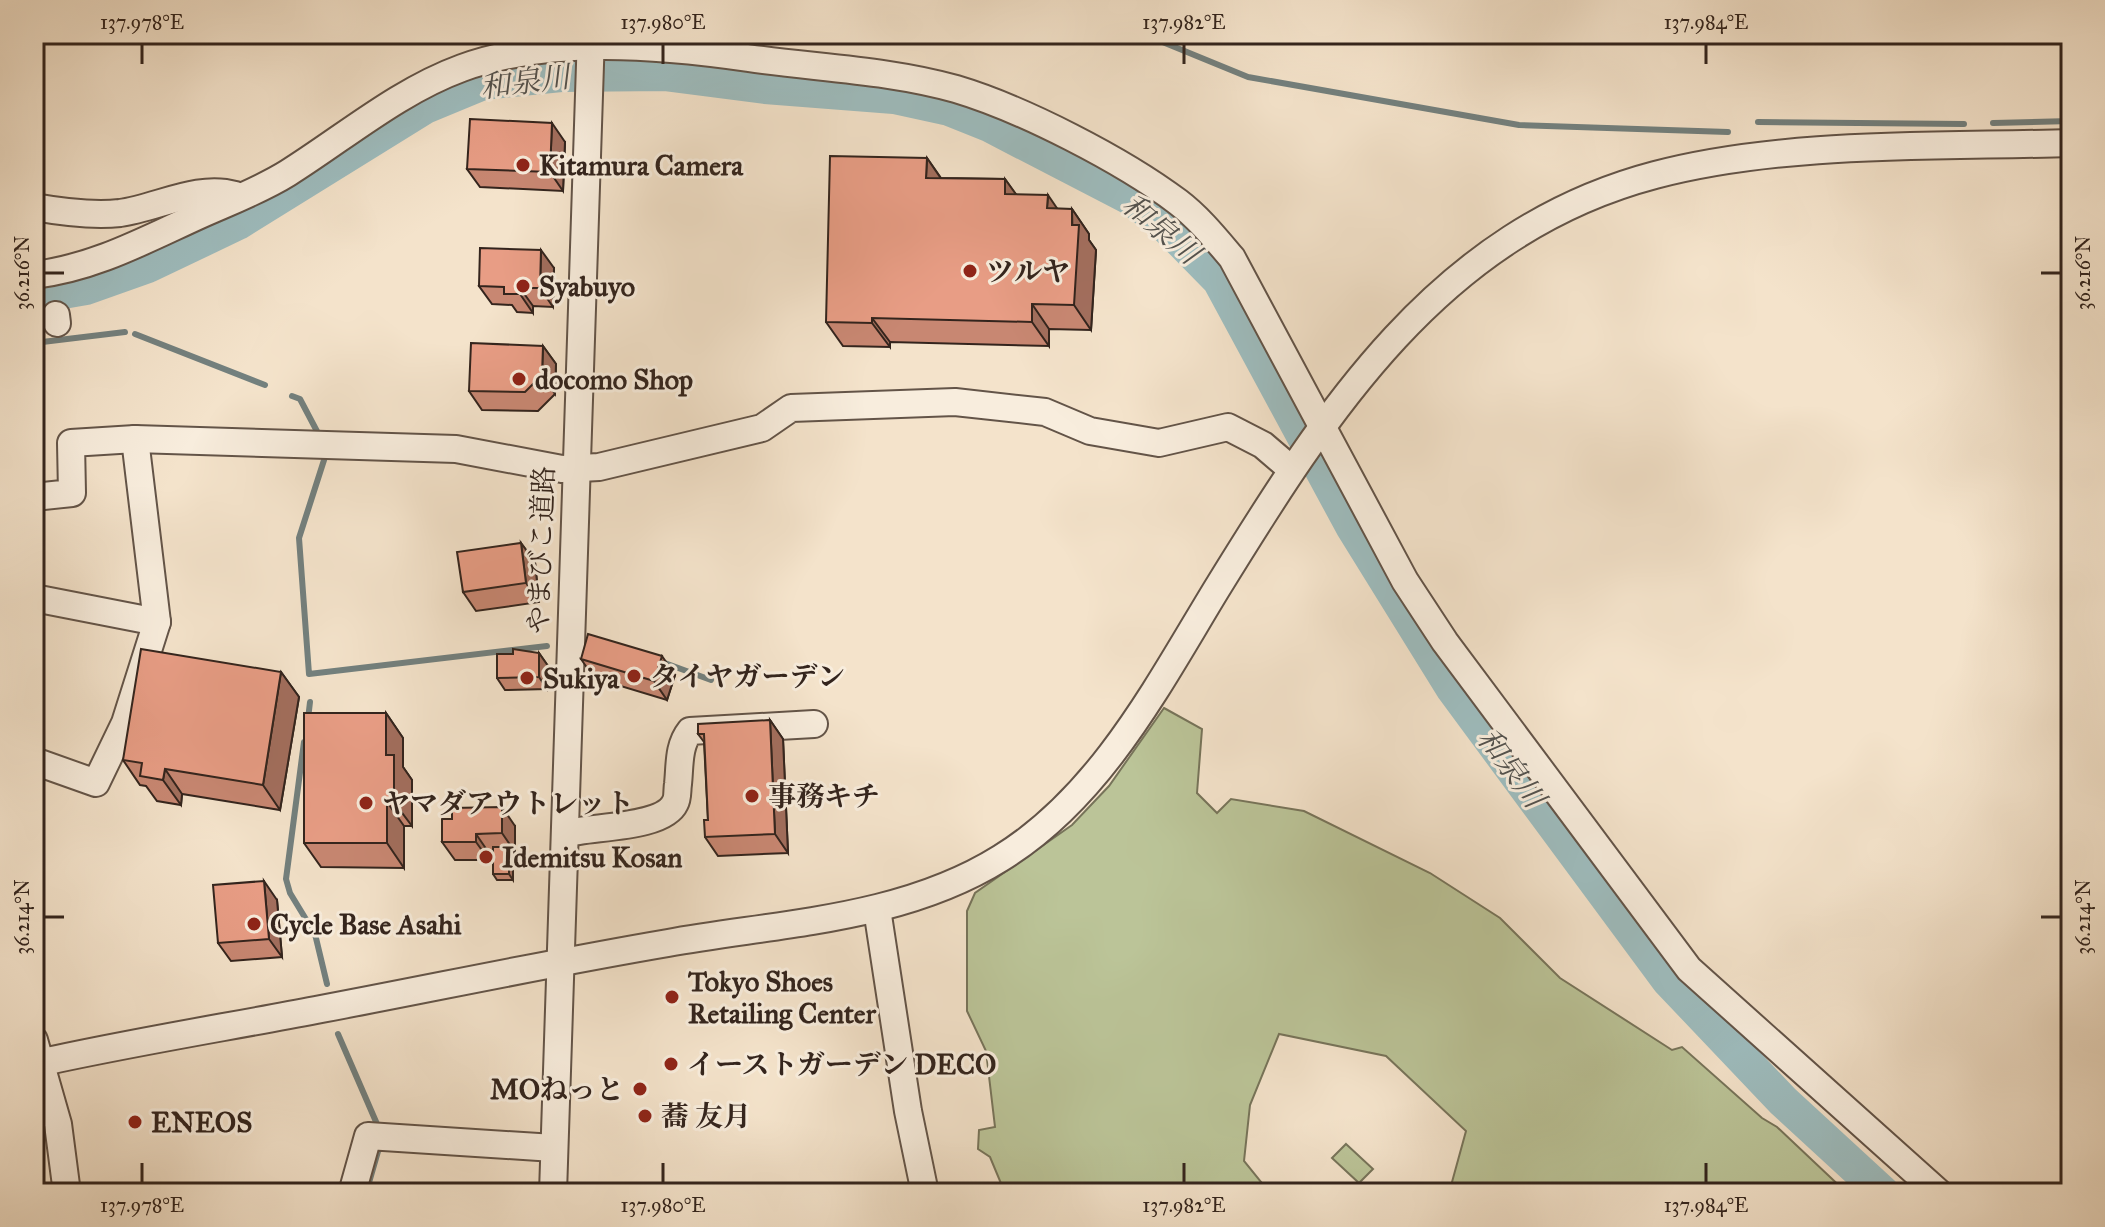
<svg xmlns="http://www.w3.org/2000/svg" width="2105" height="1227" font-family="'IM FELL Great Primer','Noto Serif JP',serif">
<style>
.green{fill:#bbc498;stroke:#77745a;stroke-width:2}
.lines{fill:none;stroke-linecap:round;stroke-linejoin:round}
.stream{stroke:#73807e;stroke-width:6}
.river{stroke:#9ebdbf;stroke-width:34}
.minor-casing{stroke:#635448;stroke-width:30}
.minor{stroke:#f8eddd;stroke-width:26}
.wall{fill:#c88772;stroke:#33241d;stroke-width:2}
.shaded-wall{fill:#a26e5d;stroke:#33241d;stroke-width:2}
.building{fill:#e89d85;stroke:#33241d;stroke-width:2}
.ticks{fill:none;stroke:#33241d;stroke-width:3}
.poi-dot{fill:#8f2418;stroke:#f8eddd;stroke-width:3}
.labels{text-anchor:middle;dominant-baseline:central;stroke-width:6;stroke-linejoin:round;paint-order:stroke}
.poi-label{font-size:28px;font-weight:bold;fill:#33241d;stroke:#f8eddd;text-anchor:start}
.street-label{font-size:28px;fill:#33241d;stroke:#f8eddd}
.water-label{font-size:30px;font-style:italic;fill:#53524e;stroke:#f8eddd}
.neatline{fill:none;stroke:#33241d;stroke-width:3}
.ticks-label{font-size:20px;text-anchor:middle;fill:#33241d}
</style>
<rect width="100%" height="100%" fill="#f4e3cb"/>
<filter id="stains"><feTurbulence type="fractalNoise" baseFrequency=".0025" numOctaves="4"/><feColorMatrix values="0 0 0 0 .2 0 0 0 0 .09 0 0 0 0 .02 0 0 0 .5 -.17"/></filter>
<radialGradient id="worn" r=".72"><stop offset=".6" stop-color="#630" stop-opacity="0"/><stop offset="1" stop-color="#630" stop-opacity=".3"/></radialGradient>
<g class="green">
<polygon points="1164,708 1202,729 1197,793 1217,813 1231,799 1304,811 1430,873 1500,918 1560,978 1672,1050 1682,1047 1762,1118 1777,1127 1847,1193 1449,1193 1466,1131 1386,1056 1279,1034 1250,1105 1244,1161 1270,1193 1005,1193 990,1157 978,1149 979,1130 995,1127 986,1051 967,1011 967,911 975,893 1072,825 1109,786"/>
<polygon points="1346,1144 1373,1169 1359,1183 1332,1158"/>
</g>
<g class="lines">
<g class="stream">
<polyline points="1143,34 1248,77 1519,125 1728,132"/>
<polyline points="1758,122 1964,124"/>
<polyline points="1993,123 2071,121"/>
<polyline points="135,334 265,385"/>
<polyline points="34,343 125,332"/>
<polyline points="292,396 300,399 320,437"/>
<polyline points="325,457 299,538 309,674 547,646"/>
<polyline points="662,662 711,680"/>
<polyline points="308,719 310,702"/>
<polyline points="304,742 286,879 290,893 315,934 327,984"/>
<polyline points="338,1034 377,1124"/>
<polyline points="366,1193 379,1148"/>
</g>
<polyline class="river" points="34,297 86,288 148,266 238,223 425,107 483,83 561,75 664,74 765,87 894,97 949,109 989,125 1130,198 1162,222 1219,280 1352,526 1453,689 1668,980 1783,1101 1883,1193"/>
<g class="minor-casing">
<g id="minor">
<path d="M34 207C62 212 92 216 120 213 157 208 198 184 235 195"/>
<path d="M34 275C94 268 145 240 200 215 229 202 261 190 288 173 345 137 399 91 462 68 551 36 657 45 748 58 817 68 889 70 956 89 1023 109 1122 160 1178 202 1199 218 1215 238 1232 258L1405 581 1445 642 1689 969 1939 1193"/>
<polyline points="56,315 57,323"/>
<polyline points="34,497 72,493 71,443 135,439 456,449 562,469 599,467 762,428 791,408 955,402 1045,412 1090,431 1159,443 1228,427 1263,445 1291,469"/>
<polyline points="34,598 157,622"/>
<polyline points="34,761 96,783 125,723 157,622 135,439"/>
<path d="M565 834C589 826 663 829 675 803 678 798 677 790 678 784 680 766 678 746 690 731L814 724"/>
<polyline points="877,909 908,1111 925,1193"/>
<polyline points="34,1040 58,1124 67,1193"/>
<path d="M34 1064C127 1043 222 1028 316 1010 433 988 550 963 668 943 779 923 902 920 1001 858 1100 797 1157 687 1216 590 1325 413 1439 232 1655 175 1784 141 1937 147 2071 143"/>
<polyline points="352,1193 368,1136 554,1148"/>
<polyline points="553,1193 591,34"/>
</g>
</g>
<use href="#minor" class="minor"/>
</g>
<g class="wall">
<polygon points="565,142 563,191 480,187 467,169"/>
<polygon points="927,158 941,178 1005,179 1016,195 1057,209 1072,209 1089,234 1089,240 1096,250 1091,330 1049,329 1049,346 890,342 890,347 843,346 826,322"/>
<polygon points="554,268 553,307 533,306 533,313 517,312 512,305 492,304 479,286"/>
<polygon points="543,346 556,364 555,394 538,411 482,410 469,391"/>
<polygon points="521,543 535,562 539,602 476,611 463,592"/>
<polygon points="539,653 548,666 547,689 505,690 497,678 513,654"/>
<polygon points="581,659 675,675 667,700 594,678"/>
<polygon points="281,672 299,697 280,810 182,794 181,805 157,801 146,786 140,785 123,760"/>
<polygon points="386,713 403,738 403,767 412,780 412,826 404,826 404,868 321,867 304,843"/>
<polygon points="770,720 783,739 788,853 718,856 705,837 708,820 704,742 698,734"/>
<polygon points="515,826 515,852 512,852 513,854 513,880 497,880 493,874 493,852 489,853 489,860 455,860 442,842"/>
<polygon points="277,900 282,957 231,961 218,943"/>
</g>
<g class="shaded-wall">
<polygon points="552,123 565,142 563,191 550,172"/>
<polygon points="927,158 944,183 926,178"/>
<polygon points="1005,179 1023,204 1005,194"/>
<polygon points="1048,195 1065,220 1047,208"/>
<polygon points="1072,209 1089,234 1089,240 1096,250 1091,330 1074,305"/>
<polygon points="541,250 554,268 553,307 540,288"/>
<polygon points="520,288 533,306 533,313 520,294"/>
<polygon points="1032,304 1049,329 1049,346 1032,322"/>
<polygon points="872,318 890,342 890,347 872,323"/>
<polygon points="543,346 556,364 555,394 542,375"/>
<polygon points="521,543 535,562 539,602 526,583"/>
<polygon points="539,653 548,666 547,689 539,677"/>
<polygon points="662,656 675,675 667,700 654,681"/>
<polygon points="281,672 299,697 280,810 263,785"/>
<polygon points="386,713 403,738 403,767 412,780 412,826 394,802 386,755"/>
<polygon points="770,720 783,739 788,853 775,834"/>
<polygon points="165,769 182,794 181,805 163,780"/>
<polygon points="387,802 404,826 404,868 387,843"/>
<polygon points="502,807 515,826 515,852 502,833"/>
<polygon points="476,834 489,853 489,860 476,842"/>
<polygon points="509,847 513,854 513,880 509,874"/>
<polygon points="264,881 277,900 282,957 269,939"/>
</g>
<g class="building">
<polygon points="470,119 552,123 550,172 467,169"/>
<polygon points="830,156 927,158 926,178 1005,179 1005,194 1048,195 1047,208 1072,209 1072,225 1079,225 1074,305 1032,304 1032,322 872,318 872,323 826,322"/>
<polygon points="480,248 541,250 540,288 520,288 520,294 504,294 504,287 479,286"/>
<polygon points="471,343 543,346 542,375 525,392 469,391"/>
<polygon points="521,543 526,583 463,592 457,552"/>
<polygon points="588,634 662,656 654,681 581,659"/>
<polygon points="141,649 281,672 263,785 165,769 163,780 140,776 142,763 123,760"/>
<polygon points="513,649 539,653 539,677 497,678 497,654 513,654"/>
<polygon points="304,713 386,713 386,755 394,755 394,802 387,802 387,843 304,843"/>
<polygon points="770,720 775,834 705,837 704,820 708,820 704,734 698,734 698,724"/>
<polygon points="502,807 502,833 476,834 476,842 442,842 442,819 452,819 452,808"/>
<rect x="493" y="847" width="16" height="27"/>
<polygon points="264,881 269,939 218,943 213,885"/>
</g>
<path class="ticks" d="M142 44V64M663 44V64M1184 44V64M1706 44V64M44 273H64M2041 273H2061M44 917H64M2041 917H2061M142 1163V1183M663 1163V1183M1184 1163V1183M1706 1163V1183"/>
<g class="poi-dot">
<circle cx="523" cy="165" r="8"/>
<circle cx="970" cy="271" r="8"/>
<circle cx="523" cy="286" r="8"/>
<circle cx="519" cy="379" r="8"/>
<circle cx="634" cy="676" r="8"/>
<circle cx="527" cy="678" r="8"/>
<circle cx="752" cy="796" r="8"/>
<circle cx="366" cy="803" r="8"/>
<circle cx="486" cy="857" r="8"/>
<circle cx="254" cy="924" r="8"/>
<circle cx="672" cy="997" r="8"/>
<circle cx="671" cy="1064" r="8"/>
<circle cx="640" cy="1089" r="8"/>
<circle cx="645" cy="1116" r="8"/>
<circle cx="135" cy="1122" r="8"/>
</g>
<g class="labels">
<g class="poi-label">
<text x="539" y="165">Kitamura Camera</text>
<text x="986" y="271">ツルヤ</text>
<text x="539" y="286">Syabuyo</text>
<text x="535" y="379">docomo Shop</text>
<text x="650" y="676">タイヤガーデン</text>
<text x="543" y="678">Sukiya</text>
<text x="768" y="796">事務キチ</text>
<text x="382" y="803">ヤマダアウトレット</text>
<text x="502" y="857">Idemitsu Kosan</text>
<text x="270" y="924">Cycle Base Asahi</text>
<text x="688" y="981">Tokyo Shoes<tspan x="688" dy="32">Retailing Center</tspan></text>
<text x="687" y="1064">イーストガーデン DECO</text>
<text x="624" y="1089" text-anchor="end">MOねっと</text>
<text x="661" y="1116">蕎 友月</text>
<text x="151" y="1122">ENEOS</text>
</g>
<g class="street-label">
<text transform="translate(541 550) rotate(-88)">やまびこ道路</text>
</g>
<g class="water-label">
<text transform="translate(525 82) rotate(-7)">和泉川</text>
<text transform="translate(1161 229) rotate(40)">和泉川</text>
<text transform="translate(1511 768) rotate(53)">和泉川</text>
</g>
</g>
<rect width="2105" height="1227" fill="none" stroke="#f4e3cb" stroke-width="88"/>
<rect x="44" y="44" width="2017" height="1139" class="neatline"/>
<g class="ticks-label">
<text x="142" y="29">137.978°E</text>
<text x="663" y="29">137.980°E</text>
<text x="1184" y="29">137.982°E</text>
<text x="1706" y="29">137.984°E</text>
<text transform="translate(22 273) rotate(-90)" y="7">36.216°N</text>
<text transform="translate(2083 273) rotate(-90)" y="7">36.216°N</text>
<text transform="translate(22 917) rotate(-90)" y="7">36.214°N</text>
<text transform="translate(2083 917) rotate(-90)" y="7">36.214°N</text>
<text x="142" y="1212">137.978°E</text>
<text x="663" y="1212">137.980°E</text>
<text x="1184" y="1212">137.982°E</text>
<text x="1706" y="1212">137.984°E</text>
</g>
<rect width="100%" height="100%" filter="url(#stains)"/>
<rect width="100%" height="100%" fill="url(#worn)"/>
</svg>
